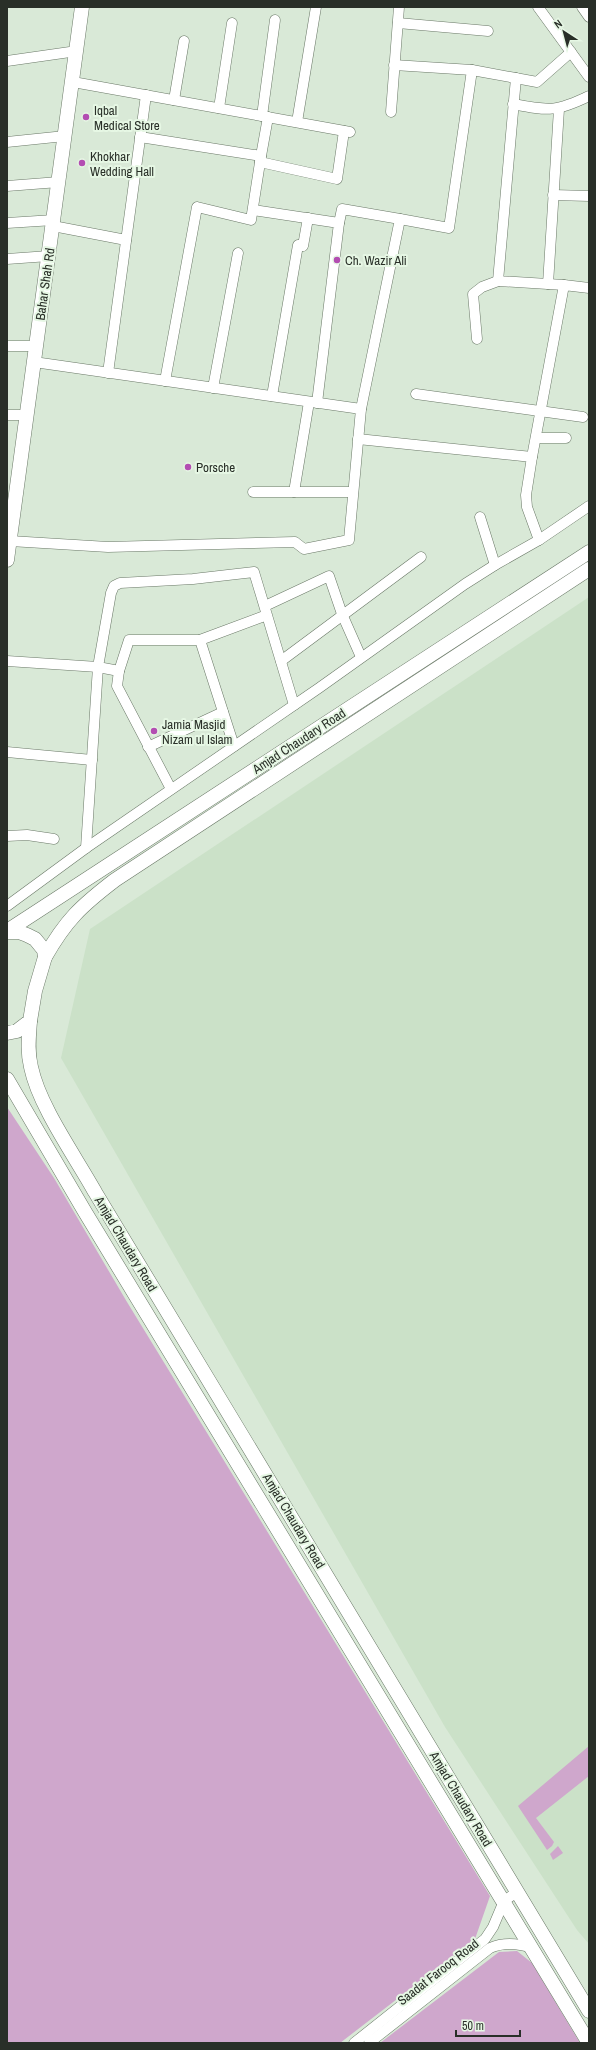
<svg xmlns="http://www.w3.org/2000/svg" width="596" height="2050" font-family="'Archivo Narrow',sans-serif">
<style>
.built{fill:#cbe1c8}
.green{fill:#cfa7cc}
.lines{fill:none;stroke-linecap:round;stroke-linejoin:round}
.minor-casing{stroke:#6a7867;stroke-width:11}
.secondary-casing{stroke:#6a7867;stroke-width:15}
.minor{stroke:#fff;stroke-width:10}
.secondary{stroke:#fff;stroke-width:14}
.poi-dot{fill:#b34db2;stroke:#e6f7e4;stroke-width:1.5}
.labels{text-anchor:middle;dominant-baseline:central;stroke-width:4;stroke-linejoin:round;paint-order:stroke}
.poi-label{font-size:13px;fill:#292f28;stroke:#e6f7e4;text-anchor:start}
.street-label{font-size:13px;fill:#292f28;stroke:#e6f7e4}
</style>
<rect width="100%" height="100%" fill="#d9e9d7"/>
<polygon class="built" points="589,597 589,1944 577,1930 445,1727 61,1058 90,929"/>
<g class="green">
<polygon points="7,1107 54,1178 127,1302 490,1896 475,1939 340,2043 7,2043"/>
<polygon points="589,1746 589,1776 536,1818 554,1842 552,1846 547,1850 518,1806"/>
<polygon points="558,1846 563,1853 553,1860 550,1854"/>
<polygon points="517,1951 532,1963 580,2043 380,2043 499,1952"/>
</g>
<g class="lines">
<g class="minor-casing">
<g id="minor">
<polyline points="538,7 589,77"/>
<polyline points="582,7 589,17"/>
<polyline points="398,23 488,31"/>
<polyline points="7,61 77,51"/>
<polyline points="394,65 472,70 537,82 571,52"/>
<polyline points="516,78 498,281 564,285"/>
<polyline points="73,82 350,132"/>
<polyline points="174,100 184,41"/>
<path d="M513 104C549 111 556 112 589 96"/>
<polyline points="219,108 232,23"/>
<polyline points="391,112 399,7"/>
<polyline points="262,116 275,20"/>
<polyline points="297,122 316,7"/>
<polyline points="140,137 261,156 268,117"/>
<polyline points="7,142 65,136"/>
<polyline points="260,162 337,179 344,131"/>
<polyline points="7,186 59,182"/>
<polyline points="553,195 589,196"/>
<polyline points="253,210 339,223 317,403"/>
<polyline points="400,219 449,228 472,70"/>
<polyline points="7,223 54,220"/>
<polyline points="339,223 342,209 400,219 361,409"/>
<polyline points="53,226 126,240"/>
<polyline points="7,259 49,256"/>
<polyline points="548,284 559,109"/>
<polyline points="477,339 473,294 482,287 498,281"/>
<polyline points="7,346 36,346"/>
<polyline points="108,373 146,95"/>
<polyline points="165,381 197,207 251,220 261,156"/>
<polyline points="213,388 238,253"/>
<polyline points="416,394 583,417"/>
<polyline points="272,396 298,245 303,246 308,218"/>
<polyline points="7,415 27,415"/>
<polyline points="536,438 566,438"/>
<polyline points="358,439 532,457 526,495 527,507 539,540"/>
<polyline points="532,457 564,285 589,288"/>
<polyline points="253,492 353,492"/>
<polyline points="294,492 309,402"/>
<polyline points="480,517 495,565"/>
<polyline points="10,541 108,547 295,542 304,549 349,540 361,409 34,362"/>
<polyline points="265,606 329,576 342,614 361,657"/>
<polyline points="267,615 200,640 129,640 119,671 98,667 111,593 114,586 120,583 193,579 254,572 294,705"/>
<polyline points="200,640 234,746"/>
<polyline points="7,661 98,667 86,848"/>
<polyline points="281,661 421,557"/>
<polyline points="119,671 117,686 171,789"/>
<polyline points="148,747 223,712"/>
<polyline points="7,752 92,760"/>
<polyline points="7,836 27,835 54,839"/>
<polyline points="7,906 86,848 319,688 465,584 495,565 539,540 589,506"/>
<polyline points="354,2043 485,1939 493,1927 504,1901 517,1892"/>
<path d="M369 2043 490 1948C504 1942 517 1943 532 1948"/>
</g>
</g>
<g class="secondary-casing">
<g id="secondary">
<polyline points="7,560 82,7"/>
<polyline points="7,931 589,552"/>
<polyline points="7,932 19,932 27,935 35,939 44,950 45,957 35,991 30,1021 17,1031 7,1033"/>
<path d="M45 957C66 920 81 906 115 880L589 569"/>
<path d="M30 1021C29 1036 27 1051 31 1067 39 1106 75 1156 95 1192L589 2011"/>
<polyline points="7,1079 85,1212 589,2043"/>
</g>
</g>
<use href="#minor" class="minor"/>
<use href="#secondary" class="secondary"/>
</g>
<g class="poi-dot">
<circle cx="86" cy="117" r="4"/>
<circle cx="82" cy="163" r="4"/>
<circle cx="337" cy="260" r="4"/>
<circle cx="188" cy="467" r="4"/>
<circle cx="154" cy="731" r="4"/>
</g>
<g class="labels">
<g class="poi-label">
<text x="94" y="110">Iqbal<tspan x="94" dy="15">Medical Store</tspan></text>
<text x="90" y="156">Khokhar<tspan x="90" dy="15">Wedding Hall</tspan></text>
<text x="345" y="260">Ch. Wazir Ali</text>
<text x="196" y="467">Porsche</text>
<text x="162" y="724">Jamia Masjid<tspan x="162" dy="15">Nizam ul Islam</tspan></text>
</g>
<g class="street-label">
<text transform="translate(45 284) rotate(-82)">Bahar Shah Rd</text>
<text transform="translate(299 741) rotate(-33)">Amjad Chaudary Road</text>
<text transform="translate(126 1244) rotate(59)">Amjad Chaudary Road</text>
<text transform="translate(294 1521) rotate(59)">Amjad Chaudary Road</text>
<text transform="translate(461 1799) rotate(59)">Amjad Chaudary Road</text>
<text transform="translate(438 1972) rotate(-38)">Saadat Farooq Road</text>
</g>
</g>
<rect width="596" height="2050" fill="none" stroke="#292f28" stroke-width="16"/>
<g transform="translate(564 32) rotate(324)" stroke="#e6f7e4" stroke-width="3" paint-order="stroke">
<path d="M0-3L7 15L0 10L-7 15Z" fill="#292f28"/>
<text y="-6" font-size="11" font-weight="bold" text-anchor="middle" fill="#292f28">N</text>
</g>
<path d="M456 2030v6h64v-6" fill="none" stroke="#292f28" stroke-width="2"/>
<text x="462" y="2030" font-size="12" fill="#292f28" stroke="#e6f7e4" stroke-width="3" paint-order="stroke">50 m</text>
</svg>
